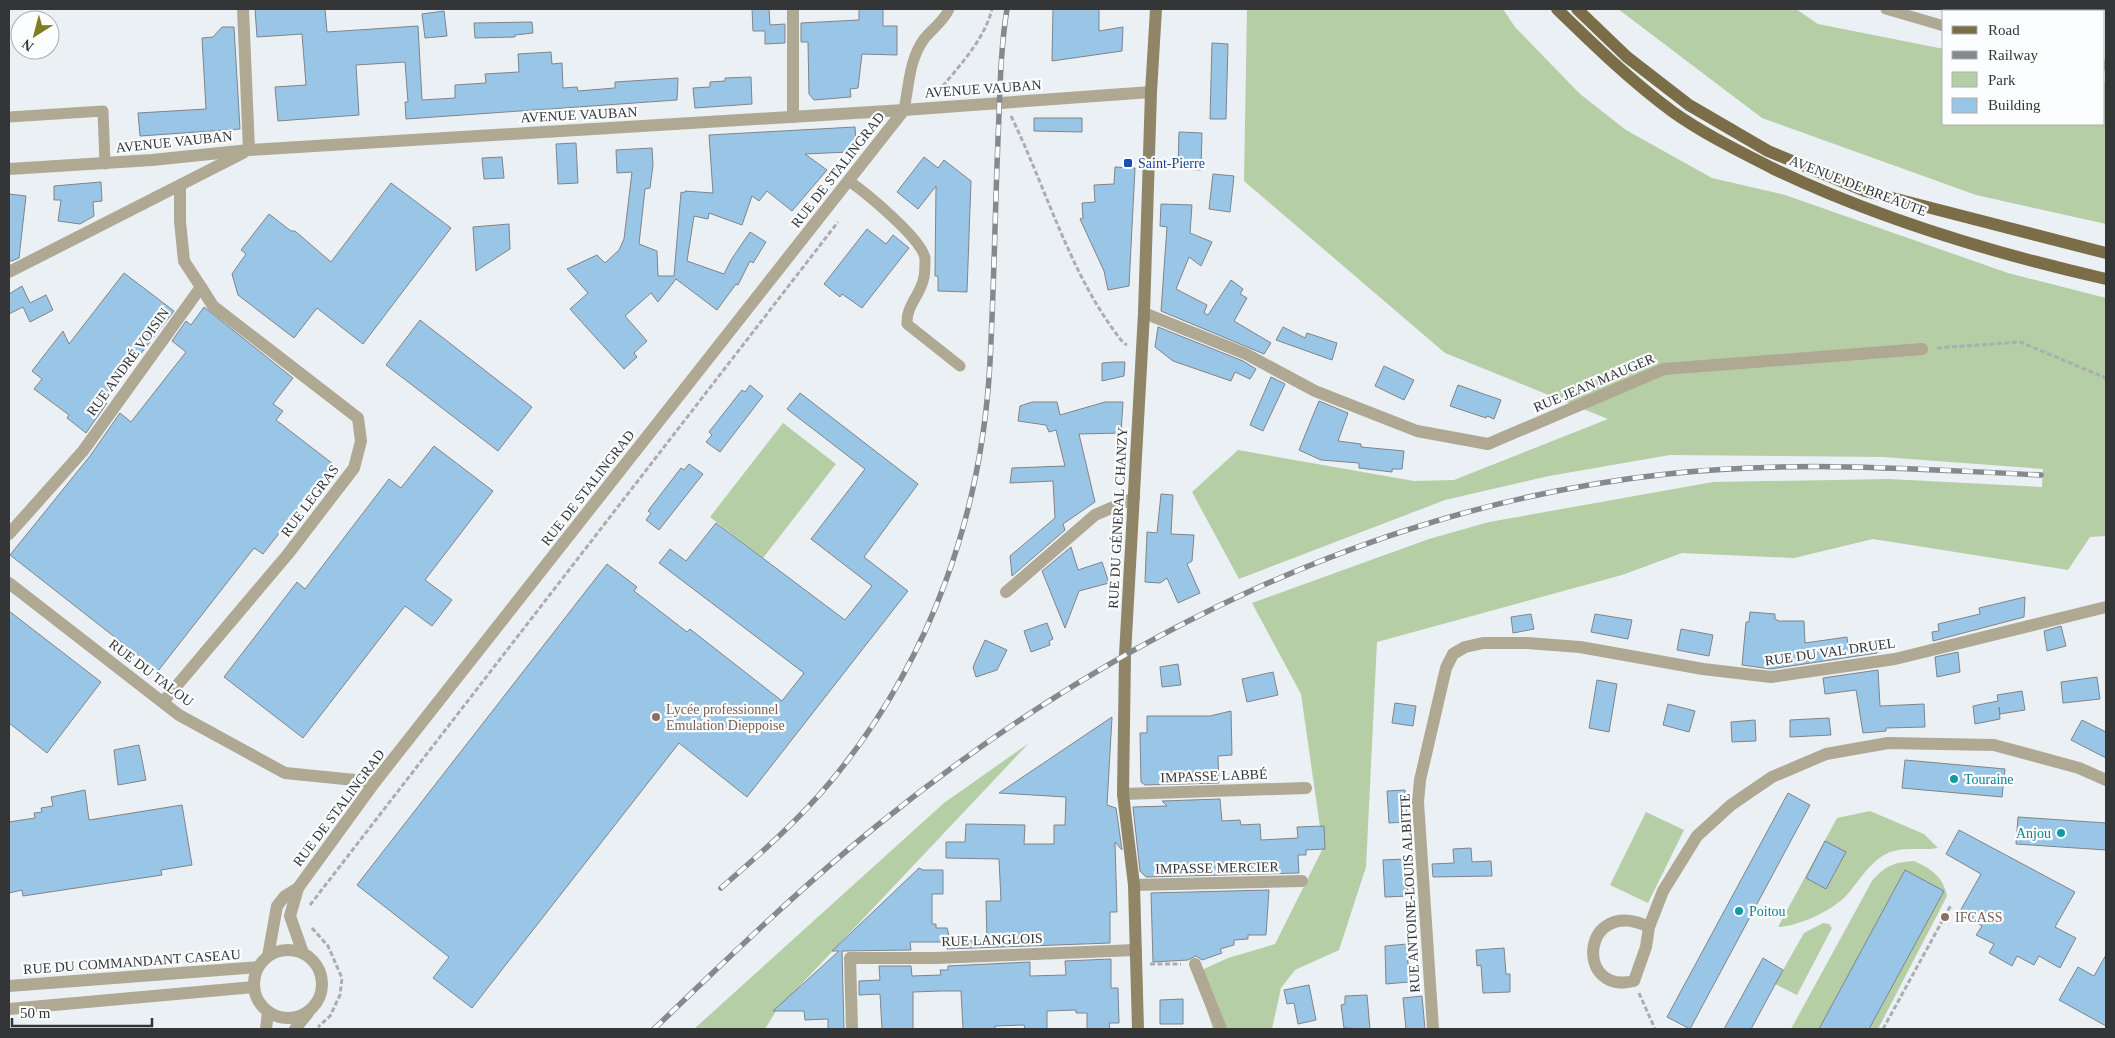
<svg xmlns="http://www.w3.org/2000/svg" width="2115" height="1038" font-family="Georgia,serif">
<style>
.green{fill:#b6cea6}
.building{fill:#99c6e7;stroke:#808488}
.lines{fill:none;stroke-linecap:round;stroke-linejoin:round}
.path{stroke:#aaadb1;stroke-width:3;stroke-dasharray:5 2.5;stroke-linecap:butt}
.service{stroke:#afa893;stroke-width:11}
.minor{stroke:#afa893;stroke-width:12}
.tertiary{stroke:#afa893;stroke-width:12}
.secondary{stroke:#908667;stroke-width:12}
.primary{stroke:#7a6d47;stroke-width:12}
.rail-casing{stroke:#86898c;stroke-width:5.5}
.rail{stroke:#fbfdfe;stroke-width:4;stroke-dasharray:11;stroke-linecap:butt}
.transit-dot{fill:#1a4fb4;stroke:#fbfdfe;stroke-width:2}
.education-dot{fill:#8d6e63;stroke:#fbfdfe;stroke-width:2}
.culture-dot{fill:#0f9aa8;stroke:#fbfdfe;stroke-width:2}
.labels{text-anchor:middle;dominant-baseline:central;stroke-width:4.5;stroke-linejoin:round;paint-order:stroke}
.street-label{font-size:14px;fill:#333537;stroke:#fbfdfe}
.transit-label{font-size:14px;fill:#164399;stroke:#fbfdfe;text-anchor:start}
.education-label{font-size:14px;fill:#785e54;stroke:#fbfdfe;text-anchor:start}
.culture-label{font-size:14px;fill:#0d838f;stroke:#fbfdfe;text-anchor:start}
</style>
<rect width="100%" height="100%" fill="#ebf0f4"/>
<g class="green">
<polygon points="1247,9 1503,9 1515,27 1580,94 1626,130 1712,178 1785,195 2008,273 2106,298 2106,536 2090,537 2068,570 1873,539 1794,558 1682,553 1622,575 1377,642 1366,867 1339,950 1295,970 1281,988 1272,1029 1213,1029 1195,973 1228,958 1275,944 1323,848 1301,694 1252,603 1429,539 1489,522 1713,482 1889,479 2042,487 2043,469 1883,457 1670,455 1549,476 1445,500 1239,579 1192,492 1238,450 1414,481 1454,480 1608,419 1445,353 1244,181"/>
<polygon points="1618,9 1796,9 1818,24 1944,49 1944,124 2104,124 2104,82 2106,82 2106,224 1976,195 1762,118"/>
<polygon points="783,423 836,464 763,558 710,517"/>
<polygon points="1029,743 776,1011 765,1029 694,1029 944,803"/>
<path d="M1870 811 1924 834 1938 848C1921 851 1904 846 1888 853 1869 862 1859 882 1845 897 1829 912 1799 926 1778 927L1837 818Z"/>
<polygon points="1646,812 1684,830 1648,903 1610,885"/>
<path d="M1914 861C1932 869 1943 877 1947 896L1878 1029H1791L1872 881C1884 866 1895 862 1914 861Z"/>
<polygon points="1823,923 1829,924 1832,928 1797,995 1775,984 1804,933"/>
</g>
<g class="building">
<polygon points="255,9 325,9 327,32 418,26 422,100 455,98 455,85 486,83 485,74 519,72 518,54 551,52 552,64 562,63 563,88 577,87 578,91 615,88 615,82 678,78 677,100 406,119 405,102 408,102 405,62 356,65 359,115 278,121 275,87 306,85 302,34 257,37"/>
<polygon points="752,9 769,9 770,25 785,24 785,43 765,44 765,31 753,31"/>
<polygon points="859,9 883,9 883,26 897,26 897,55 862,54 858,88 850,89 851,97 814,100 809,94 808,42 801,42 801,23 859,20"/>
<polygon points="1053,9 1099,9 1099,31 1123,27 1122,51 1052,61"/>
<polygon points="444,11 447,36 425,38 422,14"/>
<polygon points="532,22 533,33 515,35 515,37 475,38 474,23"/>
<polygon points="222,27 234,27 240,129 140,136 138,113 206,109 202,38 213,37"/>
<polygon points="1212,43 1228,44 1226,119 1210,119"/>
<polygon points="751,77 752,104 695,108 693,88 710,87 710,82 725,81 725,78"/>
<polygon points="1034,118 1082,118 1082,132 1034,131"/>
<polygon points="855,127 856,141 848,152 805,154 827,170 792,211 767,191 759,201 752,196 742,225 709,213 708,219 694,216 687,261 724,274 731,260 750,232 766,242 753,263 750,261 738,285 736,284 717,310 676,279 658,302 651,293 625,316 647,341 634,353 637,357 624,369 570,309 588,293 567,269 597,255 605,263 619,250 624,239 632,172 617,173 616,150 652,148 653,165 650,188 645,189 639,244 657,251 658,276 674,276 681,192 684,193 685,191 713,193 709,135"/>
<polygon points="1179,132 1202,133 1201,170 1178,169"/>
<polygon points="576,143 578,183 558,184 556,144"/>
<polygon points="502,157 504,178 484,179 482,158"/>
<polygon points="924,157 938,168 944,160 971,181 967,292 938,291 938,276 935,276 936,186 918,209 897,192"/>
<polygon points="1115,167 1135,168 1129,286 1108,290 1104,271 1080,219 1083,218 1082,203 1095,202 1094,185 1114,184"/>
<polygon points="1213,174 1234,176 1230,212 1209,209"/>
<polygon points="101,182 102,201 93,202 94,216 80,224 58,221 61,200 54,200 54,186"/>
<polygon points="391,183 451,228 363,344 317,308 294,338 238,295 232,274 246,254 241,250 269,214 291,231 295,231 331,262"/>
<polygon points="9,194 26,196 19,258 12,261 9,261"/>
<polygon points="1161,204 1192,205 1190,233 1212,242 1201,266 1189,257 1176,289 1207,305 1204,313 1208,315 1231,280 1243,289 1240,294 1247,298 1234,321 1271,343 1264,354 1161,311 1167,227 1160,226"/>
<polygon points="509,224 510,249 476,271 473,227"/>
<polygon points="867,229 886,244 893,235 909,248 862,308 842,294 840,297 824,284"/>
<polygon points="124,273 174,311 104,401 107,403 86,433 67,418 69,415 34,389 42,379 32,371 63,331 69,344"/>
<polygon points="22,286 30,303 46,295 53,310 30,322 23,307 9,314 9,294"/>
<polygon points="204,307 293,378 273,404 283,411 276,420 333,464 263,554 254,548 158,671 10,555 90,456 120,413 131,422 186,352 172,341 186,321 191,325"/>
<polygon points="420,320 532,407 498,451 386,365"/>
<polygon points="1158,327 1243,361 1256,369 1250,379 1235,372 1231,381 1173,361 1155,347"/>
<polygon points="1283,327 1305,338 1307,333 1337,343 1332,360 1276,340"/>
<polygon points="1115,362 1125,362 1124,376 1102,381 1102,363"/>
<polygon points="1384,366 1414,380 1404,400 1375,386"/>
<polygon points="1271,377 1285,384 1263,431 1250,425"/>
<polygon points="750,385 763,396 720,452 706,442 712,435 709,432 742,390 745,392"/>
<polygon points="1458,385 1501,400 1494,419 1487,416 1486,418 1450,406"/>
<polygon points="800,393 918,484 864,557 908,591 747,797 679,743 472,1008 433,978 449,957 357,885 607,564 637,587 634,591 687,632 690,629 782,701 804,673 659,563 670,549 686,561 716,523 845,620 872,586 811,539 865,469 787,409"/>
<polygon points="1319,401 1348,413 1338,441 1361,444 1361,447 1404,451 1402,469 1392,469 1392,472 1359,468 1359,463 1321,460 1299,450"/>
<polygon points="1032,402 1057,402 1060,415 1105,402 1123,402 1121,433 1079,434 1095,502 1063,524 1065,530 1012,576 1010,556 1055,518 1053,481 1010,483 1012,468 1065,466 1056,430 1049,432 1046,425 1018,421 1020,406"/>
<polygon points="434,446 493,491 425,580 452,600 432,626 405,606 303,738 224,677 297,582 305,589 389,479 401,488"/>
<polygon points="689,464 703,474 659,530 646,520 651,513 648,511 681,468 684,470"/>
<polygon points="1161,494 1173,495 1171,534 1194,535 1192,561 1187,564 1200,593 1178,603 1167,578 1160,583 1145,582 1147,532 1157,533"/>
<polygon points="1071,547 1078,570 1102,562 1109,583 1079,591 1065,628 1042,571"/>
<polygon points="2025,597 2024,617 1933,641 1932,632 1939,631 1938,624 1980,614 1979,608"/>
<polygon points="9,611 101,682 47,753 9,723"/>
<polygon points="1750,612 1775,614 1775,619 1779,621 1804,621 1805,643 1847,637 1848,647 1877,643 1877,653 1771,669 1742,665 1746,622 1749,622"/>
<polygon points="1531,614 1534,629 1513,633 1511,617"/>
<polygon points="1595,614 1632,620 1628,639 1591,632"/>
<polygon points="1047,623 1053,639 1049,641 1050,645 1031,652 1024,631"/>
<polygon points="2061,626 2066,646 2047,651 2044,631"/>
<polygon points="1681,629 1713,635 1709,656 1677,650"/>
<polygon points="985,640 1007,650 997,670 976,677 973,667"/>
<polygon points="1958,652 1960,672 1937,677 1935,657"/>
<polygon points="1178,664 1181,685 1162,687 1160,667"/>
<polygon points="1878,670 1880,706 1924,704 1925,727 1886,728 1886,731 1863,733 1856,690 1825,694 1823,678"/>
<polygon points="1273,672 1278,695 1247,702 1242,679"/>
<polygon points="2097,677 2100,699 2063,703 2061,682"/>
<polygon points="1597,680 1617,684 1609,732 1589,728"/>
<polygon points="2022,691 2025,710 2000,714 1999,707 2000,719 1975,724 1973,706 1998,701 1997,695"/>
<polygon points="1395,703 1416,706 1413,726 1392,723"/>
<polygon points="1668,704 1695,711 1689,732 1663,725"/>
<polygon points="1231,711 1232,755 1218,756 1219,783 1145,785 1141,782 1140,733 1147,733 1147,716 1210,716"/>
<polygon points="1112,717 1107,805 1116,808 1122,850 1115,842 1117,912 1110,912 1110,943 947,949 947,942 910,942 911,950 842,951 844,1029 828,1029 828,1019 805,1020 804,1011 773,1011 839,951 832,951 919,868 923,870 943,870 943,894 932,894 932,924 936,924 936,928 947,928 951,942 987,940 986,901 1001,901 999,859 946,858 946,842 965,842 966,824 1025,825 1024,844 1054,844 1054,825 1065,825 1066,797 999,793"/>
<polygon points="1829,718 1831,735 1790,737 1790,720"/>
<polygon points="1755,720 1756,741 1732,742 1731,722"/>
<polygon points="2082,720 2106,732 2106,758 2071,740"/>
<polygon points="139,745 146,780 118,785 114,750"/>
<polygon points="1905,760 2005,769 2002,797 1902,788"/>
<polygon points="85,790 89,820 182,805 192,865 161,870 162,875 23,896 22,890 9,893 9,822 35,818 34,813 42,812 41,808 53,806 51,797"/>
<polygon points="1405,790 1407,822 1389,823 1387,791"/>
<polygon points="1788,793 1810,805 1690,1029 1667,1017"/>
<polygon points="1220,799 1222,821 1240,820 1241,825 1260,824 1261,840 1298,838 1297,827 1324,826 1325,849 1306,850 1306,855 1298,855 1299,873 1146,877 1140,871 1133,807 1167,806 1162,801"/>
<polygon points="2018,817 2106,823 2106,850 2016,844"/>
<polygon points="1959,830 2075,892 2055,927 2076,938 2060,968 2039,956 2034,965 2017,956 2012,966 1989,953 1994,944 1976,935 1982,926 1959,913 1981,874 1946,854"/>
<polygon points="1825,841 1846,852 1826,889 1806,878"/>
<polygon points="1471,848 1472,862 1491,861 1492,876 1433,877 1432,864 1454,863 1453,849"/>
<polygon points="1406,859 1408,896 1385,897 1383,860"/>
<polygon points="1905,870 1944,891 1869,1029 1819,1029"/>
<polygon points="1269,890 1266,935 1248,935 1248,939 1234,940 1234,945 1220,949 1222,953 1202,960 1196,956 1188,960 1153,962 1151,893"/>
<polygon points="1407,944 1409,982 1386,984 1385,946"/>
<polygon points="1504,948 1506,974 1510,974 1510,992 1483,993 1481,965 1477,966 1476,950"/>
<polygon points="2106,955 2106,1026 2059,1000 2078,967 2094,976"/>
<polygon points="1763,958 1783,970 1751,1029 1724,1029"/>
<polygon points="1111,959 1111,988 1118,988 1119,1023 1109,1023 1110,1029 1087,1029 1087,1013 1076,1013 1076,1010 1047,1011 1047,1029 1025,1029 1024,1025 995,1026 995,1029 963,1029 961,991 941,991 913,992 913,1029 882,1029 880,994 859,995 859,981 880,980 879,966 911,966 912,976 941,975 940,970 948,970 948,966 1030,962 1030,976 1066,975 1065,961"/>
<polygon points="1309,985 1316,1020 1298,1024 1294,1003 1287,1004 1284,990"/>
<polygon points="1367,995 1370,1029 1344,1028 1341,1005 1345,1004 1345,996"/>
<polygon points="1422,996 1425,1029 1406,1029 1403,998"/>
<polygon points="1183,999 1183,1024 1160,1024 1160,1000"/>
</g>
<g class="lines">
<g class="path">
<path d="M938 92C958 67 984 41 992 9"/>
<path d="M1011 116C1045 186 1067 264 1112 328 1117 334 1121 342 1127 345"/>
<polyline points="1937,348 2020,342 2106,378"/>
<polyline points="310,905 838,222"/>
<polyline points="312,928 328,946 342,978 340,995 330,1016 318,1027"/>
<polyline points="1150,964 1181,964"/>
<polyline points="1639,993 1655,1029"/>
<polyline points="1883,1029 1951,905"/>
</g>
<g class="service">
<polyline points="1886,9 1944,26"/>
<polyline points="1971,9 1979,11"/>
<polyline points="2006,11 2012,9"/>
<polyline points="2053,11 2054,9"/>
<polyline points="2104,65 2106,65"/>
<path d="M904 110C909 85 909 60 924 39 932 29 944 21 949 9"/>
<polyline points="9,117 103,111 105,164"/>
<path d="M849 181C866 193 921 238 925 258 925 263 925 272 924 277 921 295 906 305 907 324L960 366"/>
</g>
<g class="minor">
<polyline points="243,9 249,150"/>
<polyline points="793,9 793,117"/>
<polyline points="9,169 152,160 249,150 904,110"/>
<polyline points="9,272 243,153"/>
<polyline points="1144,313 1246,354 1315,391 1417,431 1488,444 1664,369 1922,349"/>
<polyline points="9,534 83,451 201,287 184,261 180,221 180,186"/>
<polyline points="9,583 179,715 285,773 375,782"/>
<polyline points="1006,592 1095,515 1134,498"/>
<polyline points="163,702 288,554 354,468 361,441 358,418 213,306 201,287"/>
<polyline points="1123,794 1306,788"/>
<polyline points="1134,885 1302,881"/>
<path d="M1649 927C1581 895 1574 996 1634 981L1646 947 1649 927 1663 891 1697 836 1731 805 1772 777 1826 754 1888 743 1994 745 2079 768 2106 780"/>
<polyline points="1195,964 1221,1029"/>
<polyline points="9,986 258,967"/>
<polyline points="9,1009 254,987"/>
<polyline points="852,1029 850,958 936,958 1136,950"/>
<polyline points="1433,1029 1418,802 1420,780 1446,668 1453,654 1465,647 1483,643 1527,643 1580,647 1703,669 1771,677 1895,659 2106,607"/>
</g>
<g class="tertiary">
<polyline points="298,888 290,916 303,953"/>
<circle cx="288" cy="984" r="34"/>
<polyline points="268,956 277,906 285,896 298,888 375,782 904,110 1151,92"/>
<polyline points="266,1029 268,1012"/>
<polyline points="295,1029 308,1013"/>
</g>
<polyline class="secondary" points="1138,1029 1134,885 1123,794 1125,655 1144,313 1151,92 1156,9"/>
<g class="primary">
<path d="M1557 9C1594 45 1631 81 1673 112 1704 134 1739 151 1772 168 1878 219 1992 253 2106 279"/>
<polyline points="1577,9 1627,57 1689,105 1768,151 1865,191 2106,253"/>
</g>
<g class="rail-casing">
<g id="rail">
<path d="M721 888C760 854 799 820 832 780 930 661 982 515 990 362 994 288 995 213 998 139 1000 95 1000 52 1007 9"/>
<path d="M654 1029C727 959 800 888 879 824 1106 640 1374 506 1667 474 1792 460 1917 469 2041 475"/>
</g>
</g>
<use href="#rail" class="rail"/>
</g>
<rect class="transit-dot" x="1123" y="158" width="10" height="10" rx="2.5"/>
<g class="education-dot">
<circle cx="656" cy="717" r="5"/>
<circle cx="1945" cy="917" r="5"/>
</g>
<g class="culture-dot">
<circle cx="1954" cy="779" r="5"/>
<circle cx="2061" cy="833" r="5"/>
<circle cx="1739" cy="911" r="5"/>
</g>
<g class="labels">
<g class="street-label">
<text transform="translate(983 89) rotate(-4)">AVENUE VAUBAN</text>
<text transform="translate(579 115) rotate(-3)">AVENUE VAUBAN</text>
<text transform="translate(174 142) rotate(-6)">AVENUE VAUBAN</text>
<text transform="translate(838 170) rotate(-52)">RUE DE STALINGRAD</text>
<text transform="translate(1858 186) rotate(21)">AVENUE DE BREAUTE</text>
<text transform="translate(128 362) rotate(-54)">RUE ANDRÉ VOISIN</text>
<text transform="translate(1594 383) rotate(-23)">RUE JEAN MAUGER</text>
<text transform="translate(588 488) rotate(-52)">RUE DE STALINGRAD</text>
<text transform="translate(310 501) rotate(-53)">RUE LEGRAS</text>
<text transform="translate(1118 518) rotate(-87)">RUE DU GÉNERAL CHANZY</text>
<text transform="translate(1830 652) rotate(-8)">RUE DU VAL DRUEL</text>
<text transform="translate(151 673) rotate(37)">RUE DU TALOU</text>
<text transform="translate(1214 776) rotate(-2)">IMPASSE LABBÉ</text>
<text transform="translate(339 808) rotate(-53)">RUE DE STALINGRAD</text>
<text transform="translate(1217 868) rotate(-1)">IMPASSE MERCIER</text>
<text transform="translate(1410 893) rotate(-93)">RUE ANTOINE-LOUIS ALBITTE</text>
<text transform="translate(992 940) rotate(-2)">RUE LANGLOIS</text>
<text transform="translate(132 962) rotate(-4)">RUE DU COMMANDANT CASEAU</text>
</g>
<g class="transit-label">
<text x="1138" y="163">Saint-Pierre</text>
</g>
<g class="education-label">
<text x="666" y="709">Lycée professionnel<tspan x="666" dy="16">Emulation Dieppoise</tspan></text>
<text x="1955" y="917">IFCASS</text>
</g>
<g class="culture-label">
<text x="1964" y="779">Touraine</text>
<text x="2051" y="833" text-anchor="end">Anjou</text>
<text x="1749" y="911">Poitou</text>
</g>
</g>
<rect width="2115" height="1038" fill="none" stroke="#333537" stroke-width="20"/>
<rect x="1942" y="10" width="162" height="115" fill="#fbfdfe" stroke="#abadae"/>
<rect x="1952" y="26" width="25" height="8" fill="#7a6d47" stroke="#abadae"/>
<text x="1988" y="35" font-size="15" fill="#333537">Road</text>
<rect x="1952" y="51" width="25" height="8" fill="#86898c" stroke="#abadae"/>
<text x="1988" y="60" font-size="15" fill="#333537">Railway</text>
<rect x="1952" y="72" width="25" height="15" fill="#b6cea6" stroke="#abadae"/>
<text x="1988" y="85" font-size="15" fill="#333537">Park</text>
<rect x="1952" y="98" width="25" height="15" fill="#99c6e7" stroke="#abadae"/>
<text x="1988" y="110" font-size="15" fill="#333537">Building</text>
<g transform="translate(35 35) rotate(216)"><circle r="24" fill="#fbfdfe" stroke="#abadae"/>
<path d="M0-4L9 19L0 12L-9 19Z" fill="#807c22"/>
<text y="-8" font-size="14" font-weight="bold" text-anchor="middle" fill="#333537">N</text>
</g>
<path d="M12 1018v8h140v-8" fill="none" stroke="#333537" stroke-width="2.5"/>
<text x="20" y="1018" font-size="15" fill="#333537" stroke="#fbfdfe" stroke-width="4" paint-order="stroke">50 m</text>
</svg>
